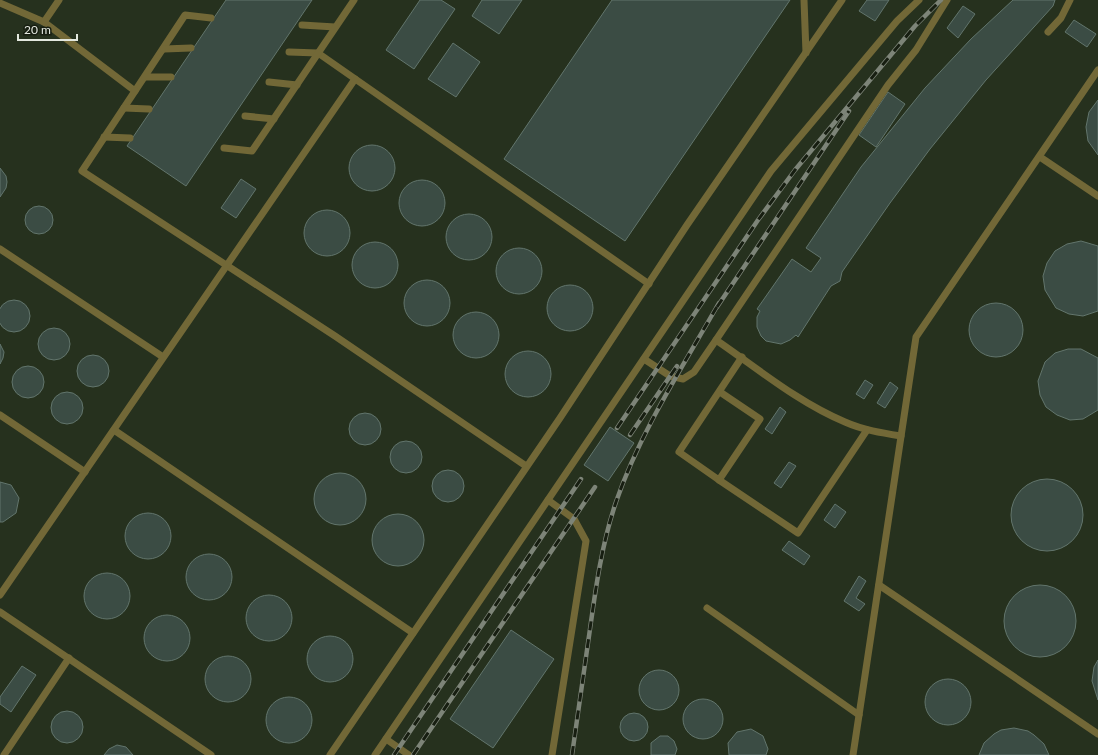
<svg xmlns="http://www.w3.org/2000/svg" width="1098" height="755" font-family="Lato,sans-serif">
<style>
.built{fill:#26311e}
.building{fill:#3b4c44;stroke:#62756c}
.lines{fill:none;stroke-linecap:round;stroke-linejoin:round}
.service{stroke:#726837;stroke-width:7}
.rail-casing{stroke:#7d8478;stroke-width:4.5}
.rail{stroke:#171e11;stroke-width:3;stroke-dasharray:9;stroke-linecap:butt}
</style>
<rect width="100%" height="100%" fill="#20281a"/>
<rect class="built" x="0" y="0" width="1098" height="755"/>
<g class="building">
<polygon points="226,0 312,0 186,186 127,146"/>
<polygon points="420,0 441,0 455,9 414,69 386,50"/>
<polygon points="482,0 522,0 499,34 472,16"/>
<polygon points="612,0 790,0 625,241 504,159"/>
<polygon points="867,0 889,0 875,21 859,11"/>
<polygon points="1013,0 1055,0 1053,6 986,80 930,149 890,203 842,272 840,281 831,286 798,337 796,335 790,340 781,344 766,341 761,336 757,327 757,317 760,311 757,309 792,259 811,272 821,258 806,248 861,167 925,88 971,39"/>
<polygon points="963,6 975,14 958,38 947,28"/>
<polygon points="1074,20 1096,34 1087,47 1065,32"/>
<polygon points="453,43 480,62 456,97 428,79"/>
<polygon points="888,92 905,104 876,147 859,135"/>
<polygon points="1098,100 1098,155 1088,141 1086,127 1089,112"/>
<circle cx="372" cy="168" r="23"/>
<polygon points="0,168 6,176 7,182 6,188 0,197"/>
<polygon points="241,179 256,189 236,218 221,208"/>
<circle cx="422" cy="203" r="23"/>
<circle cx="39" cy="220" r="14"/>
<circle cx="327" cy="233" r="23"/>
<circle cx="469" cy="237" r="23"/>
<polygon points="1081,241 1098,246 1098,311 1083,316 1069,314 1056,308 1045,290 1043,276 1047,263 1055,251 1067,244"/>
<circle cx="375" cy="265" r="23"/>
<circle cx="519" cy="271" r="23"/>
<circle cx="427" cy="303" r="23"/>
<circle cx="570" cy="308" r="23"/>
<circle cx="14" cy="316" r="16"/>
<circle cx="996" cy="330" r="27"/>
<circle cx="476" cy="335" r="23"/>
<circle cx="54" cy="344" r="16"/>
<polygon points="0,344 4,352 3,358 0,364"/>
<polygon points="1068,349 1081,349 1098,358 1098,410 1083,419 1070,420 1057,415 1046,407 1040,395 1038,381 1045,362 1055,353"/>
<circle cx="528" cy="374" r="23"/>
<circle cx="93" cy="371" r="16"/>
<circle cx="28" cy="382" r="16"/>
<polygon points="865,380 873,385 864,399 856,394"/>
<polygon points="890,382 898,388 885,408 877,403"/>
<circle cx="67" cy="408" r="16"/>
<polygon points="780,407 786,412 772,434 765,429"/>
<circle cx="365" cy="429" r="16"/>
<polygon points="610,427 634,443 608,481 584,465"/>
<circle cx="406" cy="457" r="16"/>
<polygon points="789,462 796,466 781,488 774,483"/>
<circle cx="448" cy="486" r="16"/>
<circle cx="340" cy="499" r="26"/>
<circle cx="1047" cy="515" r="36"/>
<polygon points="0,482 11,485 19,498 16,513 3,522 0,522"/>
<polygon points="835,504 846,512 835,528 824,520"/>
<circle cx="148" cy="536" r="23"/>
<circle cx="398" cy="540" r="26"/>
<polygon points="789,541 810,556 804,565 782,550"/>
<circle cx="209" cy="577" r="23"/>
<circle cx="107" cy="596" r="23"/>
<polygon points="859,576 866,581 856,598 865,604 859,611 844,601"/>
<circle cx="1040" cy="621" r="36"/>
<circle cx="269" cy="618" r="23"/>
<circle cx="167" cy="638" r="23"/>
<polygon points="511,630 554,659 493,748 450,719"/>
<circle cx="330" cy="659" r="23"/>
<circle cx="228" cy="679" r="23"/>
<polygon points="1098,660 1098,700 1092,681 1094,667"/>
<polygon points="22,666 36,675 11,712 0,704 0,697"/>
<circle cx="659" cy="690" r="20"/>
<circle cx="948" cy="702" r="23"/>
<circle cx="289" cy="720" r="23"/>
<circle cx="703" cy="719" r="20"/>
<circle cx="67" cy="727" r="16"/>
<circle cx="634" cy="727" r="14"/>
<polygon points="1014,728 1028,731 1034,735 1044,744 1049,755 979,755 984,743 994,734 1001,730"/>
<polygon points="751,729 763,736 768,749 766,755 729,755 728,743 737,732"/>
<polygon points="660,736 668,736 674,741 677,749 675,755 651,755 651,743"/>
<polygon points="117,745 126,747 133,755 104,755 109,749"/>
</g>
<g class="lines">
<g class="service">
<polyline points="804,0 806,53"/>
<polyline points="0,3 44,22 135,91 185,15 211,18"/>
<polyline points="44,22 59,0"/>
<polyline points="302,25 335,27"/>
<polyline points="1048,32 1061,18 1070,0"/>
<polyline points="164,49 191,48"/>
<polyline points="289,52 318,53 649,284"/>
<polyline points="145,77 171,77"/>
<polyline points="269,82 297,85"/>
<polyline points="135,91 82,171 335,336 526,466"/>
<polyline points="124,108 149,109"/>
<polyline points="245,116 274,119"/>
<polyline points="104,137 130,138"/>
<polyline points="224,148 252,151 354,0"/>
<polyline points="1040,157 1098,196"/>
<polyline points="0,249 163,357"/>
<polyline points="644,359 670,376 683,379 694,372 716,340"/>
<polyline points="720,392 760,419 719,480 679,452 742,357"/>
<polyline points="0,415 85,472"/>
<polyline points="114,430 413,633"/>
<path d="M901 436C882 433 863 430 845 422 799 403 757 368 716 340L888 85 916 50 947 0"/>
<polyline points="719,480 798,533 867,430"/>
<polyline points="548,500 574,519 586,541 552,755"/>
<polyline points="879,585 1098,734"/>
<polyline points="0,595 355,79"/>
<polyline points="707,608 859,715"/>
<polyline points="0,612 211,755"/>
<polyline points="386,739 409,755"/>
<polyline points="4,755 69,658"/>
<polyline points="330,755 560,418 687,225 842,0"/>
<polyline points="375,755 771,171 897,21 919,0"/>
<polyline points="853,755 916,337 1098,70"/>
</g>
<g class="rail-casing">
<g id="rail">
<polyline points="717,307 849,111"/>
<polyline points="617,428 758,220 795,170 915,26 941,0"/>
<polyline points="630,435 677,366"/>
<polyline points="394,755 581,479"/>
<polyline points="413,755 595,487"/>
<path d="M572 755C578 713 584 671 590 629 596 586 602 543 616 502 640 432 683 366 719 303"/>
</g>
</g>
<use href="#rail" class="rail"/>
</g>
<path d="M18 34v6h59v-6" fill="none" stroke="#e3e8df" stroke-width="2"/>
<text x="24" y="34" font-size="12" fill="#e3e8df" stroke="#171e11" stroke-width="3" paint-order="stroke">20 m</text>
</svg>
